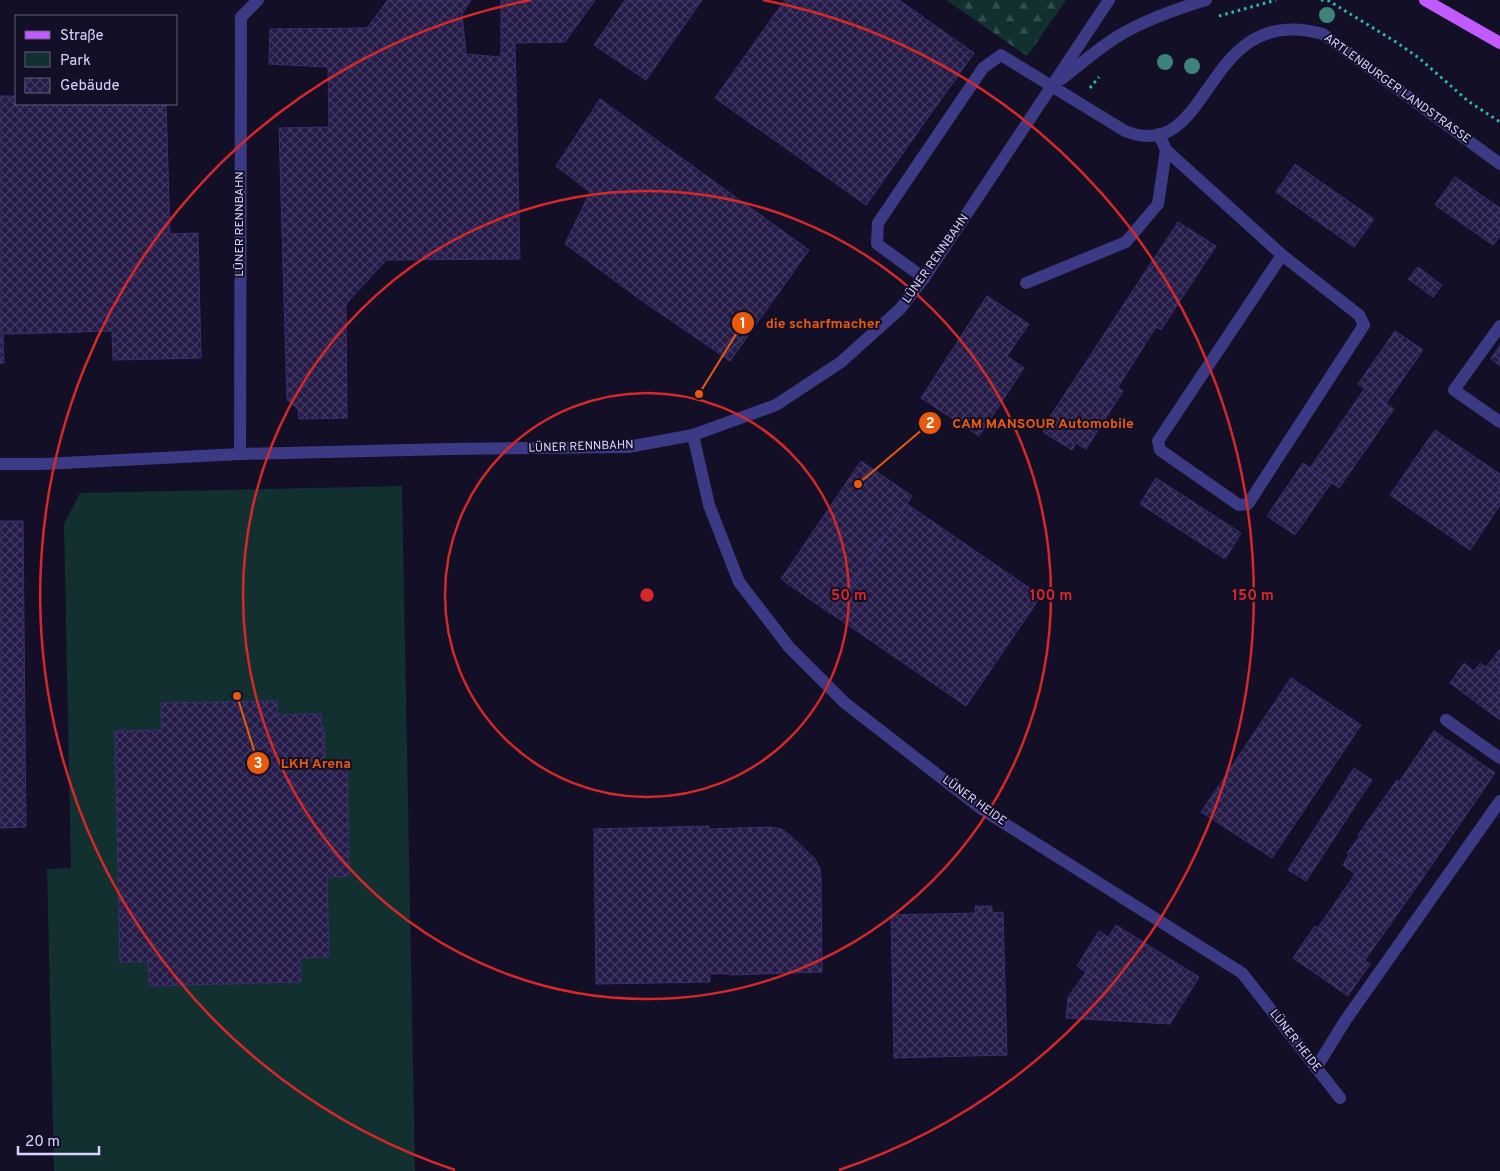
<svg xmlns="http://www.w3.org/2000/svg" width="1500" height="1171" font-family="Overpass,sans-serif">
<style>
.forest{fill:url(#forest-firs)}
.park{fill:#12302f}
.building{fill:url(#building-cross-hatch);stroke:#3b2d73}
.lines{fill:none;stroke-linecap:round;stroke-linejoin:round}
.path{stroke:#2fb8b0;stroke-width:3;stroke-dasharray:2.5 4;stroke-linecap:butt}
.lane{stroke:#3d3a85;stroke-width:12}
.street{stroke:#3d3a85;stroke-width:12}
.primary{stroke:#c25bff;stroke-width:12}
.tree{fill:#3d827b}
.ring{fill:none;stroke:#d62828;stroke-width:2.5}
.labels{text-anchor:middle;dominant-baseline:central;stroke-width:4;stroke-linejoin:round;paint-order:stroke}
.street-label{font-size:12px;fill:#d9d4ff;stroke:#130f26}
.centre{fill:#d62828;stroke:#130f26;stroke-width:2.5}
.ring-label{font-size:15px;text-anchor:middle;font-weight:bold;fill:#d62828;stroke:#130f26;stroke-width:4;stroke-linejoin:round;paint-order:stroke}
.leader{fill:none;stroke:#e8590c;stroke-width:2}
.callout-dot{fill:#e8590c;stroke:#130f26;stroke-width:2}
.mark-label{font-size:15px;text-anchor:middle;font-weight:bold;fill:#fff}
.callout-label{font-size:14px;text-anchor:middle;font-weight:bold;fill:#e8590c;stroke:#130f26;stroke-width:4;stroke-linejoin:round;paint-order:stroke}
</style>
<defs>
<pattern id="forest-firs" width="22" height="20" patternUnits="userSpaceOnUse" patternTransform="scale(1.25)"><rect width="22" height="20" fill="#12302f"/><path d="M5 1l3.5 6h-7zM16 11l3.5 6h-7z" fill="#344d4e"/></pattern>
<pattern id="building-cross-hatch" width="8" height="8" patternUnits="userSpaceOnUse" patternTransform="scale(1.25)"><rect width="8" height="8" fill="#241b47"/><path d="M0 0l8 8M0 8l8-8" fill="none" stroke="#433b63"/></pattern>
</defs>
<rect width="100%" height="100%" fill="#130f26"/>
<polygon class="forest" points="946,0 1066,0 1027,56"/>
<polygon class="park" points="402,486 415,1171 54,1171 47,869 71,868 64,524 80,493"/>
<g class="building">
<polygon points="388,0 471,0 462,14 466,54 501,57 501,0 595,0 565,42 515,43 520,259 386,260 346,304 347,418 299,419 298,409 287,400 279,128 329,127 328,67 269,64 270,29 367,28"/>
<polygon points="625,0 702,0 646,80 594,45"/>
<polygon points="785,0 899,0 974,53 866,205 715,98"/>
<polygon points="0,96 16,96 16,104 166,104 170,234 198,233 201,358 113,360 112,331 46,333 3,334 4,363 0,363"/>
<polygon points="600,99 809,250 730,361 641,300 565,244 590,192 556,166"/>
<polygon points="1295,164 1374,219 1354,247 1276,192"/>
<polygon points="1455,177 1500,208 1500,236 1493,245 1435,205"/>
<polygon points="1178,222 1216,246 1161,330 1156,327 1118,387 1084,365"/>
<polygon points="1418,267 1442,285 1433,297 1408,279"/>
<polygon points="987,296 1029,324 1007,356 1024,368 979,436 921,398"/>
<polygon points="1395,331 1423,350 1386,403 1358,384"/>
<polygon points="1500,345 1500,366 1491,359"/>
<polygon points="1084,365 1123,391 1086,449 1076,443 1072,450 1043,432 1048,424 1046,423"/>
<polygon points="1365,388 1394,409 1339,488 1310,468"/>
<polygon points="1435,430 1500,474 1500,505 1470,550 1390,495"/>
<polygon points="861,461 912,496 831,614 781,579"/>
<polygon points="1303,463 1331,483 1295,535 1267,516"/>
<polygon points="1156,478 1241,533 1225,559 1140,504"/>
<polygon points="907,504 1041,596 966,706 832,614"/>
<polygon points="0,521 23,521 26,827 0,828"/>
<polygon points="1500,649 1500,720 1450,683 1464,663 1474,671 1480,663 1486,667"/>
<polygon points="1291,678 1361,725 1272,858 1201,812"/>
<polygon points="277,701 277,715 321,714 321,727 324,727 325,761 347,761 349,876 327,877 329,957 300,958 301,982 149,986 148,962 120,962 115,731 162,730 161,703"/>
<polygon points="1434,731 1495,773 1422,879 1358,835 1397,780 1399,782"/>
<polygon points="1354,768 1372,780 1306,881 1288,870"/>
<polygon points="709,826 708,829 770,827 781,829 790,835 815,859 820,869 821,879 822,972 730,975 730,974 710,974 710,982 596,984 594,829"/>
<polygon points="1360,836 1422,879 1365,960 1318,928 1355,874 1343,865 1349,855 1347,853"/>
<polygon points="975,906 992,906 992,913 1003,912 1007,1055 894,1058 891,915 976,913"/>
<polygon points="1116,925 1199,977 1170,1024 1086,972"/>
<polygon points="1315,926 1370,964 1348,996 1293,958"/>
<polygon points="1099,931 1108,937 1086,972 1077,966"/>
<polygon points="1086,972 1170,1024 1066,1018 1068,997"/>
</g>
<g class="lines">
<g class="path">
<polyline points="1321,0 1329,1 1396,42 1419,58 1468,101 1500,122"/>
<polyline points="1219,16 1276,0"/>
<polyline points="1090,88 1099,77"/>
</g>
<g class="lane">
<polyline points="1159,134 1166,150 1282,255 1359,315 1364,325 1248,504 1239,505 1160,450 1158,441 1282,255"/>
<polyline points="924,278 877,244 878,223 983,68 1001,55 1053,87"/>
<polyline points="1026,283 1126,242 1158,204 1166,150"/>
<polyline points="1500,326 1454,390 1500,422"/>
<polyline points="240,454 241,17 258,0"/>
<polyline points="1446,720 1500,758"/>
<polyline points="1316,1068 1345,1021 1500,801"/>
</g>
<g class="street">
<path d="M1062 79C1081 63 1100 47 1120 35 1147 19 1176 9 1206 0"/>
<path d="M1053 87 1125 131C1214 167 1201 0 1323 34L1500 164"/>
<polyline points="693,435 709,505 739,582 789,647 845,703 983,810 1242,973 1340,1098"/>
<polyline points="0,464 43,464 240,454 450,449 628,447 693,435 776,405 841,362 900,309 924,278 1109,0"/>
</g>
<polyline class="primary" points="1425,0 1500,43"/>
</g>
<g class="tree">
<circle cx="1327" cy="15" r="8"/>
<circle cx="1165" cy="62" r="8"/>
<circle cx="1192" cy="66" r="8"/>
</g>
<g class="ring">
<circle cx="647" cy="595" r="202"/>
<circle cx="647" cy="595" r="404"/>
<path d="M455 1170A606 606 0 0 1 531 0M763 0A606 606 0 0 1 839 1170"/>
</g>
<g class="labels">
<g class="street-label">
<text transform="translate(1397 89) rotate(36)">ARTLENBURGER LANDSTRASSE</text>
<text transform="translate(240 224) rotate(-90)">LÜNER RENNBAHN</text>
<text transform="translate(936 259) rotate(-55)">LÜNER RENNBAHN</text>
<text transform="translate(581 447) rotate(-2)">LÜNER RENNBAHN</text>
<text transform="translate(974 801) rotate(36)">LÜNER HEIDE</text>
<text transform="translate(1295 1041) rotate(52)">LÜNER HEIDE</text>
</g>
</g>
<circle cx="647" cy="595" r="8" class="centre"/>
<g class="ring-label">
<text x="849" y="600">50 m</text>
<text x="1051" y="600">100 m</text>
<text x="1253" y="600">150 m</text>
</g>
<path class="leader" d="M699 394L743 323M858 484L930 423M237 696L258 763"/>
<g class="callout-dot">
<circle cx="699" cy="394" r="5"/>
<circle cx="858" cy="484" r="5"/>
<circle cx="237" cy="696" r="5"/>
<circle cx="743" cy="323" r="12"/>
<circle cx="930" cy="423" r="12"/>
<circle cx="258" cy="763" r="12"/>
</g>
<g class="mark-label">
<text x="743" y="328">1</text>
<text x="930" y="428">2</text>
<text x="258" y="768">3</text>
</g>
<g class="callout-label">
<text x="823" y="328">die scharfmacher</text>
<text x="1043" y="428">CAM MANSOUR Automobile</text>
<text x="316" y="768">LKH Arena</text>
</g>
<rect x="15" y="15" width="162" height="90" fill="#130f26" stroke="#625e7d"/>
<rect x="25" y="31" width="25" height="8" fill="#c25bff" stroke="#625e7d"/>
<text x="60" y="40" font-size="15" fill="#d9d4ff">Straße</text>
<rect x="25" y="52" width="25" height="15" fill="#12302f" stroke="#625e7d"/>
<text x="60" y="65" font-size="15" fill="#d9d4ff">Park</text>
<rect x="25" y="78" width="25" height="15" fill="url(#building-cross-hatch)" stroke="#625e7d"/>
<text x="60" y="90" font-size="15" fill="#d9d4ff">Gebäude</text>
<path d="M18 1146v8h81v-8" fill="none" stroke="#d9d4ff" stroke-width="2.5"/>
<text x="25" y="1146" font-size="15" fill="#d9d4ff" stroke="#130f26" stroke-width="4" paint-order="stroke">20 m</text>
</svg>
